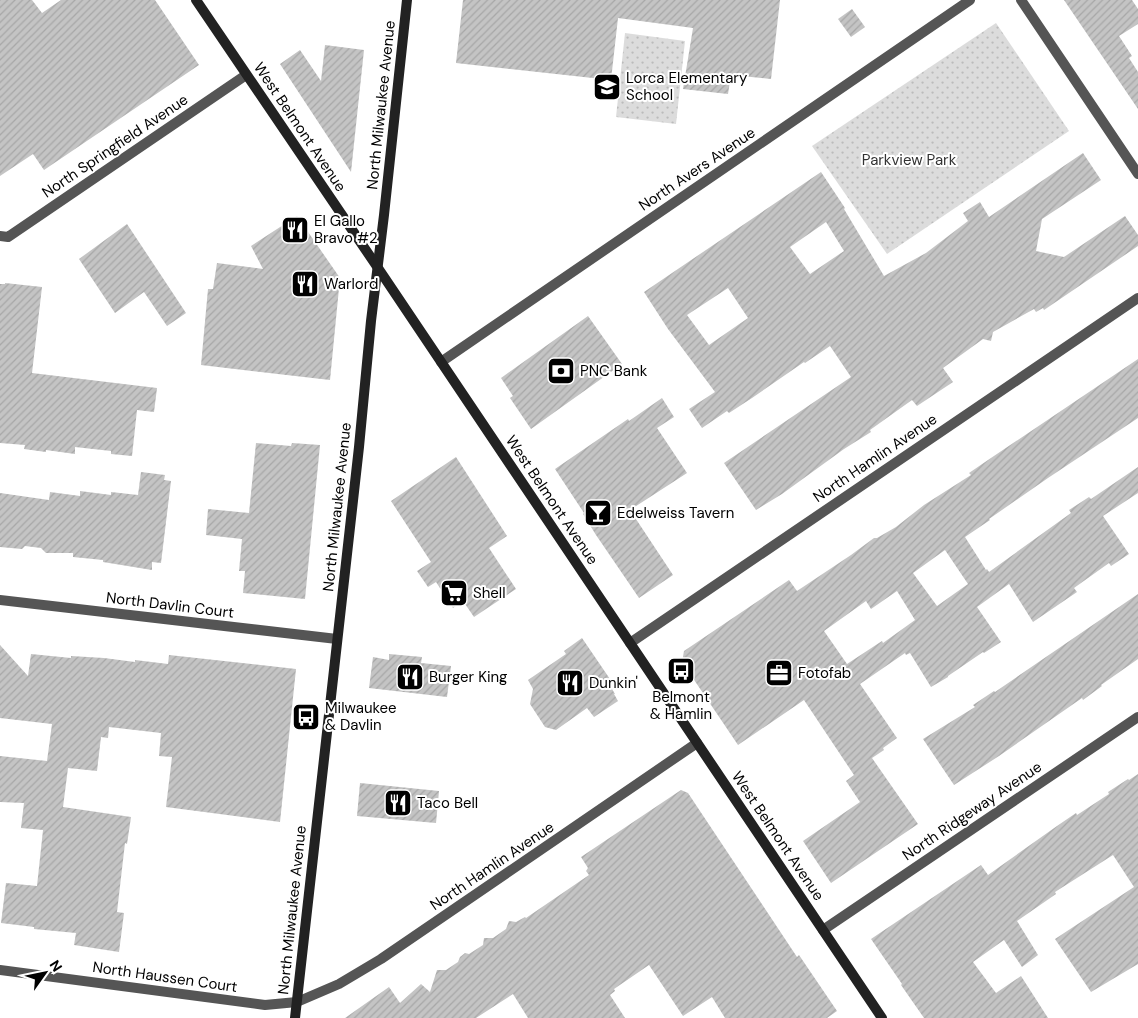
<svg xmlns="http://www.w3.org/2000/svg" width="1138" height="1018" font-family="'DM Sans',sans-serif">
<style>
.park{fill:url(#park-dots)}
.building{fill:url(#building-hatch);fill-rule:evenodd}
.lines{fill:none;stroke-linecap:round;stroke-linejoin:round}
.street{stroke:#555;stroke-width:10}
.secondary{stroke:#222;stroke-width:10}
.labels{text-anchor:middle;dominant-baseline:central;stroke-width:4;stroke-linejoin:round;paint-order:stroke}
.poi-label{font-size:15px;fill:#000;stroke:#fff;text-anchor:start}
.street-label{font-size:15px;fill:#000;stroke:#fff}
.park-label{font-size:15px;fill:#333;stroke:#fff}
</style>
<defs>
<pattern id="park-dots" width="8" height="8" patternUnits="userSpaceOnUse" patternTransform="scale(1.25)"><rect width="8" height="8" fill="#dcdcdc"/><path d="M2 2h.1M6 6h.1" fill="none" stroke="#bbb" stroke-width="1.8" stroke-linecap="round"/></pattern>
<pattern id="building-hatch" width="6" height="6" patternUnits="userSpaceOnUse" patternTransform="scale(1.25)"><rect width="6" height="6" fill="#c4c4c4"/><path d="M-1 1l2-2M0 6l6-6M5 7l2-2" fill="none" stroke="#a7a7a7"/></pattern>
</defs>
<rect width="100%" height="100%" fill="#fff"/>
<g class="park">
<polygon points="996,23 1069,131 887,254 812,146"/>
<polygon points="625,33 685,41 676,124 616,117"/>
</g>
<g class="building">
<polygon points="0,0 32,0 42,13 61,0 155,0 199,65 44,170 33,154 0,176"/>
<polygon points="463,0 780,0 771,79 731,75 728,94 683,89 693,28 618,18 611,80 456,63"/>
<polygon points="1064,0 1132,0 1138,9 1138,24 1119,36 1132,56 1129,58 1138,72 1138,109"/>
<polygon points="852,9 865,27 851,37 838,19"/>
<polygon points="325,45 364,50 351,172 280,64 300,50 321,81"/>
<path d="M1083 153 1101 180 1042 219 1036 251 1064 257 1125 216 1138 235V246L1044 310 1043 308 1036 312 1034 309 993 332 991 341 983 339 943 368 953 382 917 406 912 400 870 430 871 432 844 449 782 494 756 510 724 463 851 377 830 346 805 363 804 362 752 398 729 413 727 411 702 428 689 409 715 392 668 329 644 292 821 172 845 208 844 209 884 276 926 253 968 221 963 213 980 202 989 217ZM826 222 844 251 810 274 790 247ZM728 288 748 318 709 345 687 315Z"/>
<polygon points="297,216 340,278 330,380 201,365 208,289 213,289 217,263 263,269 251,246"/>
<polygon points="127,224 186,313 167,326 144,292 115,313 79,259"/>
<polygon points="5,283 42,287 32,373 157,388 154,412 137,410 132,456 111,454 111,451 75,447 75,454 46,450 46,452 24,449 25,445 0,443 0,284 5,284"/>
<polygon points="588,316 622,364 531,429 510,398 513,396 501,378"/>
<path d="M1138 359V418L1048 478 989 519 990 520 965 537 986 570 987 569 989 572 1071 513 1069 510 1089 497 1091 499 1138 467V493L1103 516 1129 554 1111 566 1109 563 1074 588 1077 592 1033 622 1009 584 977 607 1001 642 984 653 983 652 948 676V677L931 687 910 653 906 655 905 653 860 684 897 738 883 748 884 750 872 758 918 824 831 883 803 841 860 802 846 781 854 775 804 700 738 745 682 662 684 651 789 580 797 591 851 555 874 538H877L896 527 924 505 971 475 969 473 988 460ZM945 550 968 584 937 606 913 573ZM897 591 915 620 883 643 882 641 847 664 824 631 866 601 871 609Z"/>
<polygon points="662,398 674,417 657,428 687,473 630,510 673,575 639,598 596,535 583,514 584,513 555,469 628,419 629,421"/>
<polygon points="256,443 291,446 292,443 320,445 305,599 243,593 245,571 239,571 242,539 206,535 208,509 249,513"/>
<polygon points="456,457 507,536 489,548 516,589 474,617 463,601 453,608 436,582 428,587 417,571 431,562 391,501"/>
<polygon points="141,472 165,475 164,480 171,481 161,563 152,562 152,570 103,562 103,560 73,557 73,553 46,553 41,548 25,546 22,549 0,547 0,493 49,500 50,492 80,496 80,491 111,495 111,492 138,495"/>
<polygon points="1138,594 1138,659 1101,685 1102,686 1083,700 1082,698 999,756 954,785 923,739 975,707 973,705 994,691 995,692"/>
<polygon points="582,638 612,682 609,684 615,694 614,694 618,701 594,717 587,708 556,730 545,727 530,704 533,689 528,680 566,654 564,651"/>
<polygon points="0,645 28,676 31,654 71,658 71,656 104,658 135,662 135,660 168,664 169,655 296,669 280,822 166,807 172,757 159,756 161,733 109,727 108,738 101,737 97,771 68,768 63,807 131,817 127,844 125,843 117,912 124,913 119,952 74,945 76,933 34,929 34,927 1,923 6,883 37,886 43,830 21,828 24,803 0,802 0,756 47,761 52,724 0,718"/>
<polygon points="389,654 422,657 421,663 451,666 447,697 369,688 373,657 389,660"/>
<polygon points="1138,774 1138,964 1091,992 1055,939 1134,887 1113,855 1055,892 1056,894 1017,921 1038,955 1022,967 1004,940 973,962 996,993 1021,976 1048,1018 924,1018 901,985 902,984 871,939 981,865 988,875 1057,826 1076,813 1077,815 1109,794 1108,792 1128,779 1129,780"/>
<polygon points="360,783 439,791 436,823 357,816"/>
<polygon points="681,790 688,793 797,957 799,955 837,1011 827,1018 725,1018 712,997 683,1016 649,965 614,989 615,991 610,995 625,1018 528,1018 513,994 476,1018 345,1018 389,987 400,1003 421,984 430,992 437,970 446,970 458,962 460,957 465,953 469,954 483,945 484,938 493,938 506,929 509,921 516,922 525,917 526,918 589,875 586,871 588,868 581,857"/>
</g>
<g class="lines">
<g class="street">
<polyline points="1021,0 1138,174"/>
<polyline points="0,236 8,237 246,75"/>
<polyline points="441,362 970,0"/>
<polyline points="0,600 337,639"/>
<polyline points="630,643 1138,298"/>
<polyline points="823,930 1138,717"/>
<polyline points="0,970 265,1005 297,1002 339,984 381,959 697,743"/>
</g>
<g class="secondary">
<polyline points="196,0 378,268 882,1018"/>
<polyline points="295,1018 359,447 371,321 384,215 407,0"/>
</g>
</g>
<defs>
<g id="school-square" transform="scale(1.4375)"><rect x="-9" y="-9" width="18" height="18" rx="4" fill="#000" stroke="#fff"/><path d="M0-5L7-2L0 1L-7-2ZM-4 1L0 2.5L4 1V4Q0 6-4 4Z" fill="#fff"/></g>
<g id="restaurant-square" transform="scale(1.4375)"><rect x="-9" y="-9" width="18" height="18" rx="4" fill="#000" stroke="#fff"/><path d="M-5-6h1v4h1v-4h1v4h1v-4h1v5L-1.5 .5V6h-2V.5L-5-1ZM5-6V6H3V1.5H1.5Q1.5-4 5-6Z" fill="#fff"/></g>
<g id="bank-square" transform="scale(1.4375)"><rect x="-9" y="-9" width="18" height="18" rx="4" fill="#000" stroke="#fff"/><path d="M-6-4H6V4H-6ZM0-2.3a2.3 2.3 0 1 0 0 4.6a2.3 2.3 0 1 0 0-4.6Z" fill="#fff"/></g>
<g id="bar-square" transform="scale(1.4375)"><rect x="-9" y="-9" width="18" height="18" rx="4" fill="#000" stroke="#fff"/><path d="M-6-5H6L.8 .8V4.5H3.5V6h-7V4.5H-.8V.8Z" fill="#fff"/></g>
<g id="supermarket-square" transform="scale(1.4375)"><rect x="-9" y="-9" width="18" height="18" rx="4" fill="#000" stroke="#fff"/><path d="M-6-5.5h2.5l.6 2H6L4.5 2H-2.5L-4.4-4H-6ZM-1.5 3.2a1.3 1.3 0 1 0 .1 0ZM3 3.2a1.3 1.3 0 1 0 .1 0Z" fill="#fff"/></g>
<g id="bus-square" transform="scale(1.4375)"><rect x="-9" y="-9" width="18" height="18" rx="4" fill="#000" stroke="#fff"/><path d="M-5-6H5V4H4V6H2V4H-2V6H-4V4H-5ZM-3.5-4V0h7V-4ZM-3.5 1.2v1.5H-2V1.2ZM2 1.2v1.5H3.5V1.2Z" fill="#fff"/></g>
<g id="office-square" transform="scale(1.4375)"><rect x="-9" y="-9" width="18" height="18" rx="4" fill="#000" stroke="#fff"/><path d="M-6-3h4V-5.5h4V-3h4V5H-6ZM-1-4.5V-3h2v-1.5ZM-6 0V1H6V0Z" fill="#fff"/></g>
</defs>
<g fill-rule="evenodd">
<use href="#school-square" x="607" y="87"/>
<use href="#restaurant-square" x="295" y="230"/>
<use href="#restaurant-square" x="305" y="284"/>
<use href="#bank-square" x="561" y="371"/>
<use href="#bar-square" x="598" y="513"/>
<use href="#supermarket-square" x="454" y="593"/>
<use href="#bus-square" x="681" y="671"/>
<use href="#office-square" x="779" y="673"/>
<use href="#restaurant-square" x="410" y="677"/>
<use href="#restaurant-square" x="570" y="683"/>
<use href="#bus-square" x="306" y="717"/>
<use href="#restaurant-square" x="398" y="803"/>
</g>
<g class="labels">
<g class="poi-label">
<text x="626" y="78">Lorca Elementary<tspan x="626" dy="17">School</tspan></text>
<text x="314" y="221">El Gallo<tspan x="314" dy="17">Bravo #2</tspan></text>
<text x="324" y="284">Warlord</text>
<text x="580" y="371">PNC Bank</text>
<text x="617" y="513">Edelweiss Tavern</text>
<text x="473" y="593">Shell</text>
<text x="798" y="673">Fotofab</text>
<text x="429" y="677">Burger King</text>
<text x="589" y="683">Dunkin'</text>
<text x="681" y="697" text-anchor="middle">Belmont<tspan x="681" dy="17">&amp; Hamlin</tspan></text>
<text x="325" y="708">Milwaukee<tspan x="325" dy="17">&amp; Davlin</tspan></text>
<text x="417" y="803">Taco Bell</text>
</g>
<g class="street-label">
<text transform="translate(381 105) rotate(-84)">North Milwaukee Avenue</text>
<text transform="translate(300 127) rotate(56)">West Belmont Avenue</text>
<text transform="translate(115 146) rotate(-34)">North Springfield Avenue</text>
<text transform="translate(697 169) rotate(-34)">North Avers Avenue</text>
<text transform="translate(875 458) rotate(-34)">North Hamlin Avenue</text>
<text transform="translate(552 500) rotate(56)">West Belmont Avenue</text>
<text transform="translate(337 507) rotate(-84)">North Milwaukee Avenue</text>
<text transform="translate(170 605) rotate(7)">North Davlin Court</text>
<text transform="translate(972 811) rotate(-34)">North Ridgeway Avenue</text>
<text transform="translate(778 836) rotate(56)">West Belmont Avenue</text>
<text transform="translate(492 866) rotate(-34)">North Hamlin Avenue</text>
<text transform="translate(292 910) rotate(-84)">North Milwaukee Avenue</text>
<text transform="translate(165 977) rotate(8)">North Haussen Court</text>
</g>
<g class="park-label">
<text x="909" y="160">Parkview Park</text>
</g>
</g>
<g transform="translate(45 973) rotate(57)" stroke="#ffffff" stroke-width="4" paint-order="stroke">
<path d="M0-4L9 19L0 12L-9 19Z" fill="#000000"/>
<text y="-8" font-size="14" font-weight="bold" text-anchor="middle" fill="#000000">N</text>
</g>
</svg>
